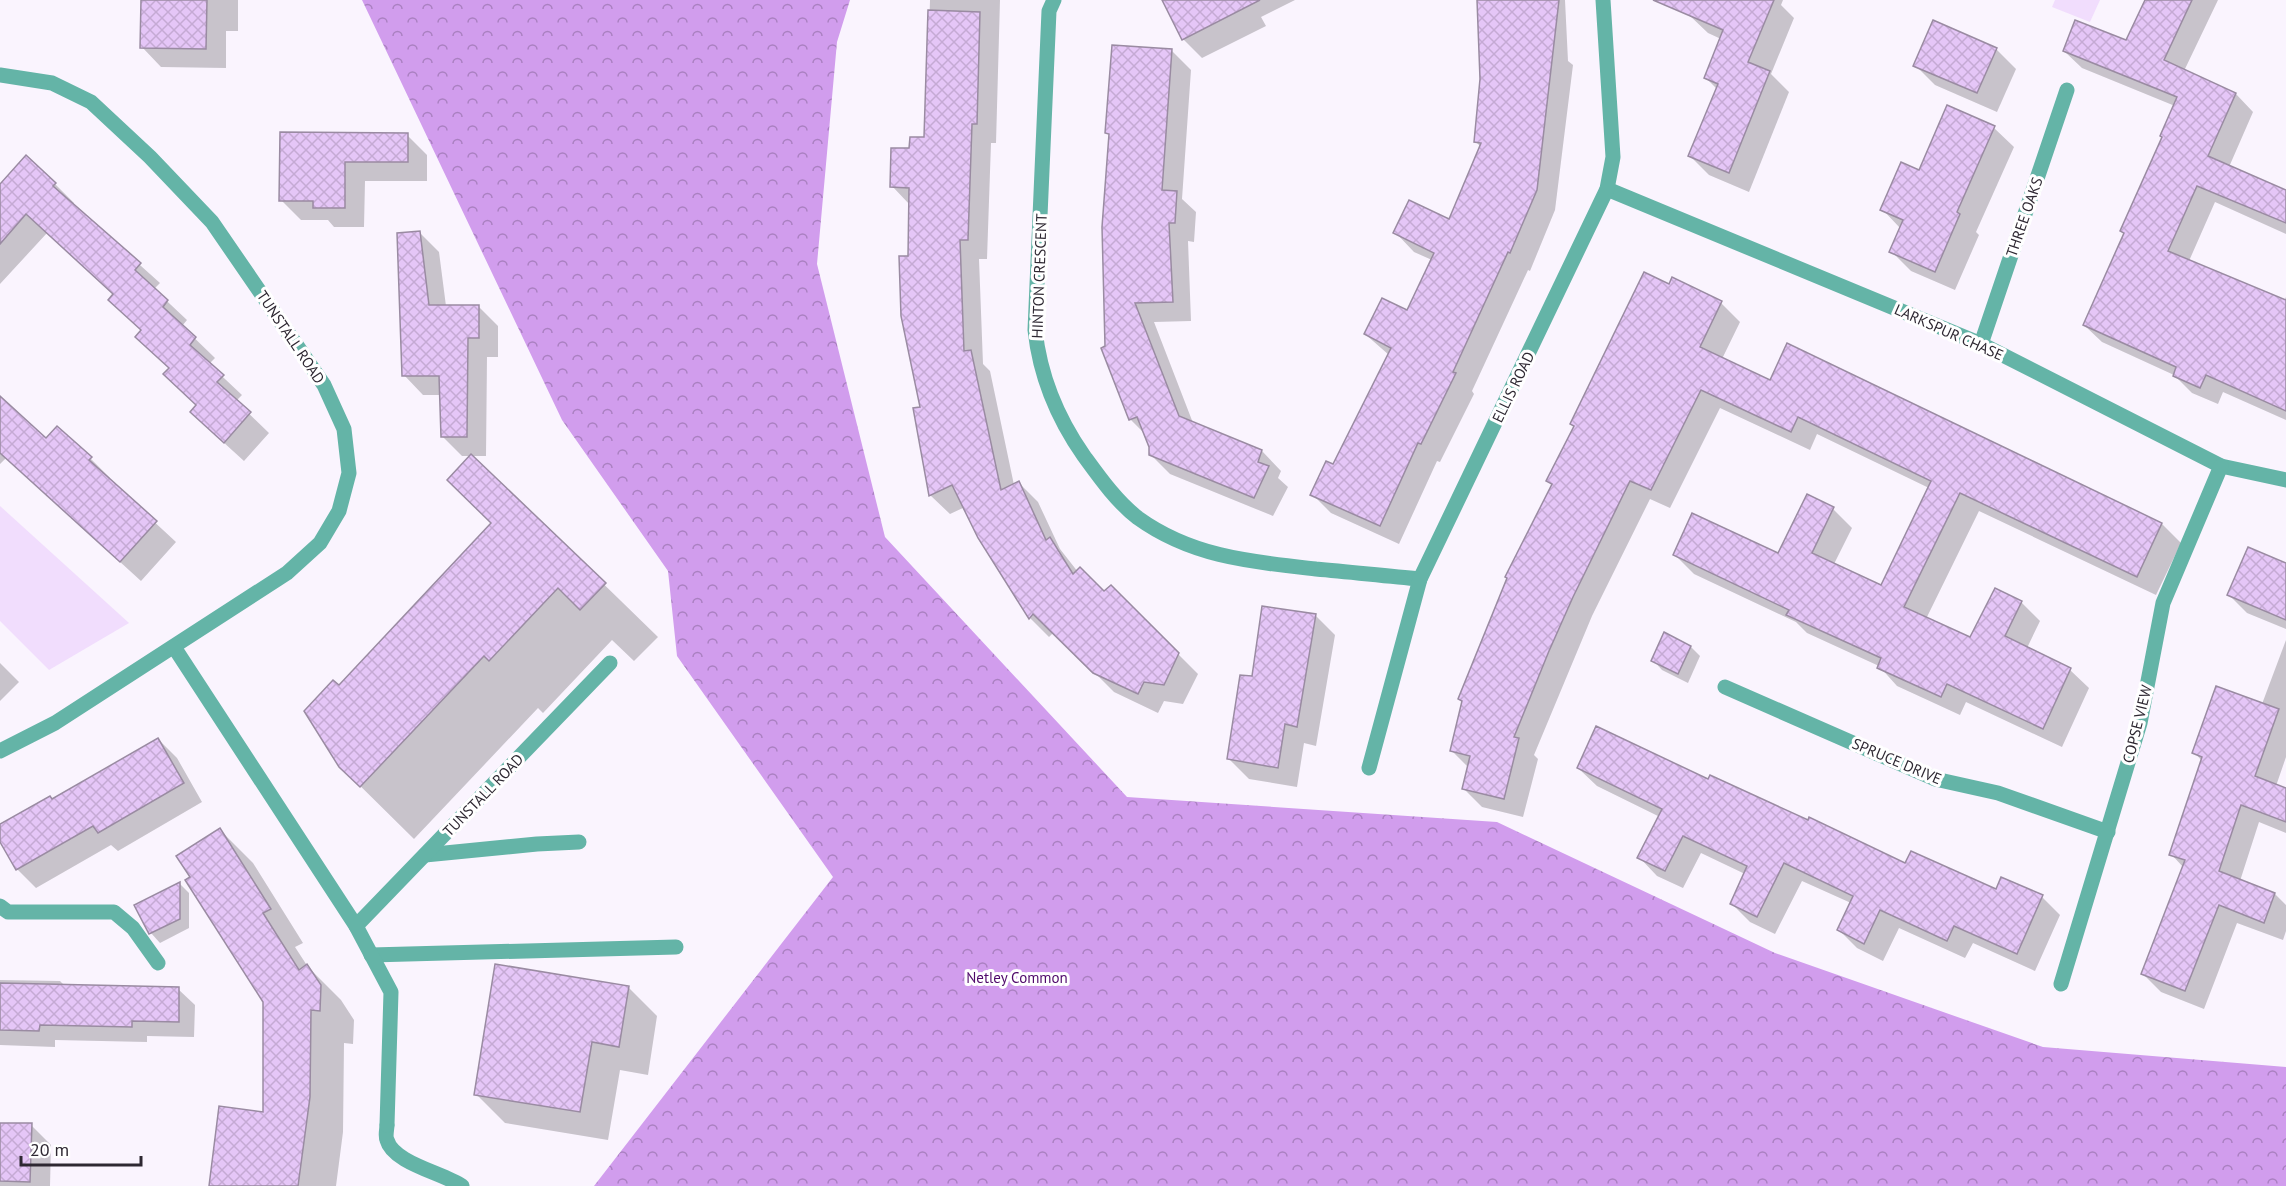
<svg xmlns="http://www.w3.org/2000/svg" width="2286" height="1186" font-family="'PT Sans',sans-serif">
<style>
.grass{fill:#f1ddfd}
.forest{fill:url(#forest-crowns)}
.shadow{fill:#0003}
.building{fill:url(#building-cross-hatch);stroke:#9a8ba2;stroke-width:1.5}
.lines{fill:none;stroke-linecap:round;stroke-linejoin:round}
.service{stroke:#64b4a7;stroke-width:15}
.minor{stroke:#64b4a7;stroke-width:15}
.labels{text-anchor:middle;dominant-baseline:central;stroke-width:6;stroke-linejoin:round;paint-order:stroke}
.street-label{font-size:15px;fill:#2e2832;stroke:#fff}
.park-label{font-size:15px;fill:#4f096a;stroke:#fff}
</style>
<defs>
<pattern id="forest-crowns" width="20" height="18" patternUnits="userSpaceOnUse" patternTransform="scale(1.5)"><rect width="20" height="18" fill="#d19ded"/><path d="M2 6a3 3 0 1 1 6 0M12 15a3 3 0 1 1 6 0" fill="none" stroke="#aa80c1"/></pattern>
<pattern id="building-cross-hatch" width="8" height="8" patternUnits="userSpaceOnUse" patternTransform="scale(1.5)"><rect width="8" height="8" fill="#e5c6f7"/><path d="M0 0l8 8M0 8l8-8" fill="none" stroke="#c5aad4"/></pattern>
</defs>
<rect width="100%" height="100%" fill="#faf4fe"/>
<g class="grass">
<polygon points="2055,0 2100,0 2090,22 2052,7"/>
<polygon points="0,506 129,623 49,670 0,621"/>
</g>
<polygon class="forest" points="362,0 850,0 837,42 817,264 885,537 1127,797 1497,822 1775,953 2043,1047 2286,1067 2286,1186 594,1186 833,877 677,656 668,571 562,420"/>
<g class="shadow">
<polygon points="142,0 238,0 238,31 226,31 226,68 161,67 142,47"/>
<polygon points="930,0 1000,0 996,143 991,143 987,259 979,259 983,364 990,371 1014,485 1019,483 1038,502 1060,549 1078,572 1104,593 1111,587 1198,674 1183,704 1164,701 1158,713 1114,692 1054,632 1049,637 1030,618 965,507 950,514 930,495 909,257 910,205 892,186 911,150 926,139"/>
<polygon points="1164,0 1295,0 1261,17 1266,26 1202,58 1183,39"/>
<polygon points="1478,0 1565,0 1568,61 1573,65 1555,210 1530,271 1528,270 1472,391 1474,394 1440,462 1437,461 1399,544 1331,513 1312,494 1333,466 1389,355 1365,334 1407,312 1432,260 1414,252 1395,232 1450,221 1481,147 1475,141 1482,79"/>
<polygon points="1694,0 1783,0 1781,5 1794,18 1771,74 1789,92 1749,192 1709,175 1690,156 1717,89 1706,78 1721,39 1708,33 1688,14"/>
<polygon points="2147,0 2218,0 2184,71 2236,94 2253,112 2229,167 2286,192 2286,234 2215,202 2189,261 2284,301 2286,297 2286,420 2223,392 2218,404 2192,393 2174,375 2102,342 2084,325 2125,234 2121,231 2163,138 2175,106 2082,68 2064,51 2127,42"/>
<polygon points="1996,49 2016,69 1997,112 1935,85 1915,65"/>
<polygon points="1172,51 1191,70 1182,199 1196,212 1194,242 1188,241 1191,321 1154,322 1193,423 1262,451 1281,471 1278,478 1288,487 1273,516 1170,474 1150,454 1150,447 1145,434 1130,419 1107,347 1110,136 1107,133"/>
<polygon points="1994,128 2014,147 1976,232 1979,235 1955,290 1911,271 1891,251 1901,229 1882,209 1919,172"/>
<polygon points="282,133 407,135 427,155 427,181 365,181 364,227 334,227 328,220 301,220 281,200"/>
<polygon points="55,184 74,203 73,205 160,283 154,289 187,320 182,326 215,358 209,364 242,395 236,401 269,433 244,461 211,431 198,406 114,295 47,233 0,284 0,186"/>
<polygon points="419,232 439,252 446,306 478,306 498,326 498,357 487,357 486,456 472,456 658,637 634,661 612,640 543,713 538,708 414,839 340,766 339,687 492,523 471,456 462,456 442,436 441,395 423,395 404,375"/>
<polygon points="1670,286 1721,303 1740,322 1722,359 1771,382 2162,524 2181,543 2156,595 1979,511 1926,619 1971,639 2021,602 2040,621 2027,648 2070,670 2089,688 2062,747 1966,702 1960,715 1897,686 1879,666 1807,633 1796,622 1694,574 1675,555 1778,555 1833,509 1852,528 1834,564 1882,587 1929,488 1817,434 1810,450 1720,408 1670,508 1650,499 1592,616 1534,755 1538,759 1523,817 1482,807 1463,788 1468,767 1451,750 1553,486 1548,481"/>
<polygon points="0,398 46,440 57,428 91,459 110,478 109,480 176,542 141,581 6,458 0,464"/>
<polygon points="2286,564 2286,629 2247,613 2229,595"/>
<polygon points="1315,615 1335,635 1316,746 1304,743 1297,787 1249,779 1229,759 1253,678"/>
<polygon points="2286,640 2286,757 2276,786 2286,790 2286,833 2259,822 2240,881 2275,894 2286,905 2286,931 2283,940 2237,923 2204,1009 2161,992 2143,974 2184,868 2171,854 2202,761 2194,752 2262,704"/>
<polygon points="1691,647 1700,656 1688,683 1662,670 1653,660"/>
<polygon points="0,663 19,682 0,701"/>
<polygon points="158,739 177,758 202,802 118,851 111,845 36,888 17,869 0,839 0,826 52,800"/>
<polygon points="1578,768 1709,781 1906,865 1996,891 2042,897 2060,915 2035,971 1973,943 1965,958 1899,928 1883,961 1857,948 1839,930 1851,903 1802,881 1775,934 1750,922 1731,903 1745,874 1701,853 1683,888 1657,876 1639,857 1660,817 1597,786"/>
<polygon points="220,830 253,863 303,943 295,947 308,967 341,1000 354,1020 353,1044 344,1043 343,1132 336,1186 211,1186 264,1114 264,1001 192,878"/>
<polygon points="180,884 189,893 189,928 160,943 151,933 136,906"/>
<polygon points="0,980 60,981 65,986 178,989 195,1005 194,1037 147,1036 147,1042 55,1040 55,1047 0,1045"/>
<polygon points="628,987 657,1016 648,1075 620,1070 608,1140 505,1123 476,1094"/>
<polygon points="0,1124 31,1125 51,1145 50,1186 0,1186"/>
</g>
<g class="building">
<polygon points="141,0 207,0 206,49 140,48"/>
<polygon points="1162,0 1260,0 1182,40"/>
<polygon points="1477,0 1559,0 1537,190 1510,253 1508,252 1453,372 1456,373 1421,444 1418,443 1380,526 1310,495 1326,461 1333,464 1391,348 1364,334 1382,298 1407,310 1434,253 1393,233 1409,200 1449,219 1481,143 1474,142 1480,79"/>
<polygon points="1653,0 1774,0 1748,62 1770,71 1729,173 1688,156 1718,84 1704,78 1723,30"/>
<polygon points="2145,0 2192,0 2164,60 2236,93 2208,156 2286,190 2286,223 2197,186 2168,251 2286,300 2286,411 2206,375 2200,388 2173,376 2176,367 2083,325 2124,233 2120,231 2162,137 2160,136 2177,97 2063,51 2075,20 2126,40"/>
<polygon points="928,10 980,12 977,124 972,124 968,240 960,240 964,351 971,350 1001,490 1019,481 1046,540 1050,537 1073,574 1080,567 1104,591 1111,585 1179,653 1164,685 1144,682 1138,694 1093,673 1033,614 1029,619 978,538 952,485 929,496 913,408 920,407 901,316 899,256 908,256 909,188 890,187 891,148 909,148 910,137 924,137"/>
<polygon points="1933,20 1997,48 1977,93 1913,66"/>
<polygon points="1112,45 1172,49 1162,190 1177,191 1175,223 1169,223 1173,302 1135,303 1179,416 1262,450 1258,462 1269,466 1254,498 1149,455 1149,447 1137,417 1129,420 1101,348 1105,346 1102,227 1109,134 1105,133"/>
<polygon points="1947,105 1995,126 1957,212 1960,214 1935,272 1889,252 1903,220 1880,210 1901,162 1919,170"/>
<polygon points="280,132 408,133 408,162 345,162 345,208 313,208 313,201 279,201"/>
<polygon points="26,155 56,183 53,186 141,263 135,270 168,300 163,307 196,337 190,345 224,375 217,382 251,412 224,443 190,412 196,405 163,374 169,368 135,337 141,330 108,300 113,294 26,214 0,244 0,184"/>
<polygon points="420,231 429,305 479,305 479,338 468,338 467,437 441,437 439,376 402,376 397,233"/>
<polygon points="1644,272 1669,284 1672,277 1722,301 1700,347 1770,380 1787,343 2162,523 2137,577 1960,493 1904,607 1970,637 1995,588 2022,601 2005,636 2071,668 2043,729 1947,684 1941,697 1877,668 1881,658 1786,615 1789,610 1673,555 1692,513 1778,553 1807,494 1834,507 1812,553 1881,585 1931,481 1798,417 1791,432 1701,390 1651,490 1630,481 1573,597 1549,651 1514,737 1519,738 1504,799 1462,789 1470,756 1450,751 1462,701 1458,699 1507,578 1505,577 1552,484 1546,481 1574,426 1570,424"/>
<polygon points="0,396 46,438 57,426 92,457 89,460 157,521 120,562 0,453"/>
<polygon points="471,454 606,583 580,610 558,588 489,661 484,656 360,787 339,767 304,711 333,680 339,685 491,523 447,480"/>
<polygon points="2248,547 2286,563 2286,620 2227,595"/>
<polygon points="1262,606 1316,614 1297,727 1285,724 1278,768 1227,759 1240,675 1252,676"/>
<polygon points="1664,632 1691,646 1678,674 1651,661"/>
<polygon points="2216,686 2279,709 2255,776 2286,788 2286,822 2241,805 2219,871 2275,893 2264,923 2219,905 2185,991 2141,974 2185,860 2169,855 2202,757 2192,753"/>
<polygon points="1596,726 1708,779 1710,775 1808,820 1809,817 1905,863 1911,851 1996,889 2001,877 2043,895 2017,954 1954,926 1947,941 1880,910 1864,944 1837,930 1853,896 1784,863 1757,917 1730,904 1747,866 1683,836 1665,871 1637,858 1662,809 1577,768"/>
<polygon points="158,738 184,783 98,833 93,826 16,870 0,842 0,824 50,796 52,799"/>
<polygon points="220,828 271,909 263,913 299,970 307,964 321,985 320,1011 311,1010 310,1097 298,1186 209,1186 219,1106 263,1112 263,1002 185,880 190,877 176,856"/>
<polygon points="180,882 180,919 149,934 134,905"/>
<polygon points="495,964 629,986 619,1047 592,1042 580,1112 474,1095"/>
<polygon points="0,983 179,987 179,1022 132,1021 132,1027 40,1025 39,1031 0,1030"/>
<polygon points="0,1123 32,1123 30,1182 0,1181"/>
</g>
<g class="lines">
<g class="service">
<polyline points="425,855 537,844 579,842"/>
<polyline points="356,926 610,663"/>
<polyline points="371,955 676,947"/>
<path d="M387 1125C387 1129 385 1136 387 1140 393 1163 443 1173 462 1186"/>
</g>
<g class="minor">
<path d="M1054 0 1049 11 1035 330C1040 376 1058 419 1084 456 1100 478 1117 502 1138 518 1192 557 1252 562 1316 569 1351 572 1385 576 1420 579"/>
<polyline points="0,75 52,83 91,102 150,157 212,222 324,385 344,429 349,473 339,511 320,543 287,573 55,723 0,751"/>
<polyline points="1607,189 1981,344 2221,466 2286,480"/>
<polyline points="1981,344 2067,90"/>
<polyline points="174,647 356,926 391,992 387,1125"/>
<polyline points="1725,687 1935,779 1998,793 2108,832"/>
<polyline points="1369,768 1420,579 1607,189 1613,157 1603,0"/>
<polyline points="0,906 8,912 114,912 133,928 158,963"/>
<polyline points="2061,984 2140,723 2163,603 2221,466"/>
</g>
</g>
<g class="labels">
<g class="street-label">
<text transform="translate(2024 217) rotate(-71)">THREE OAKS</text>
<text transform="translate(1039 276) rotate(-88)">HINTON CRESCENT</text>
<text transform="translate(1949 332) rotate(24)">LARKSPUR CHASE</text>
<text transform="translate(291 337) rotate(56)">TUNSTALL ROAD</text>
<text transform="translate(1513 387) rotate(-64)">ELLIS ROAD</text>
<text transform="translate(2137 724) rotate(-76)">COPSE VIEW</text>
<text transform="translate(1897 761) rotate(23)">SPRUCE DRIVE</text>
<text transform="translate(483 795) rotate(-46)">TUNSTALL ROAD</text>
</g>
<g class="park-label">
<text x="1017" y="977">Netley Common</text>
</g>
</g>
<path d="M21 1156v9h120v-9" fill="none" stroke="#2e2832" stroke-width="3"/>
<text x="30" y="1156" font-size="18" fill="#2e2832" stroke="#ffffff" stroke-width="4.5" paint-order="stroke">20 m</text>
</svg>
